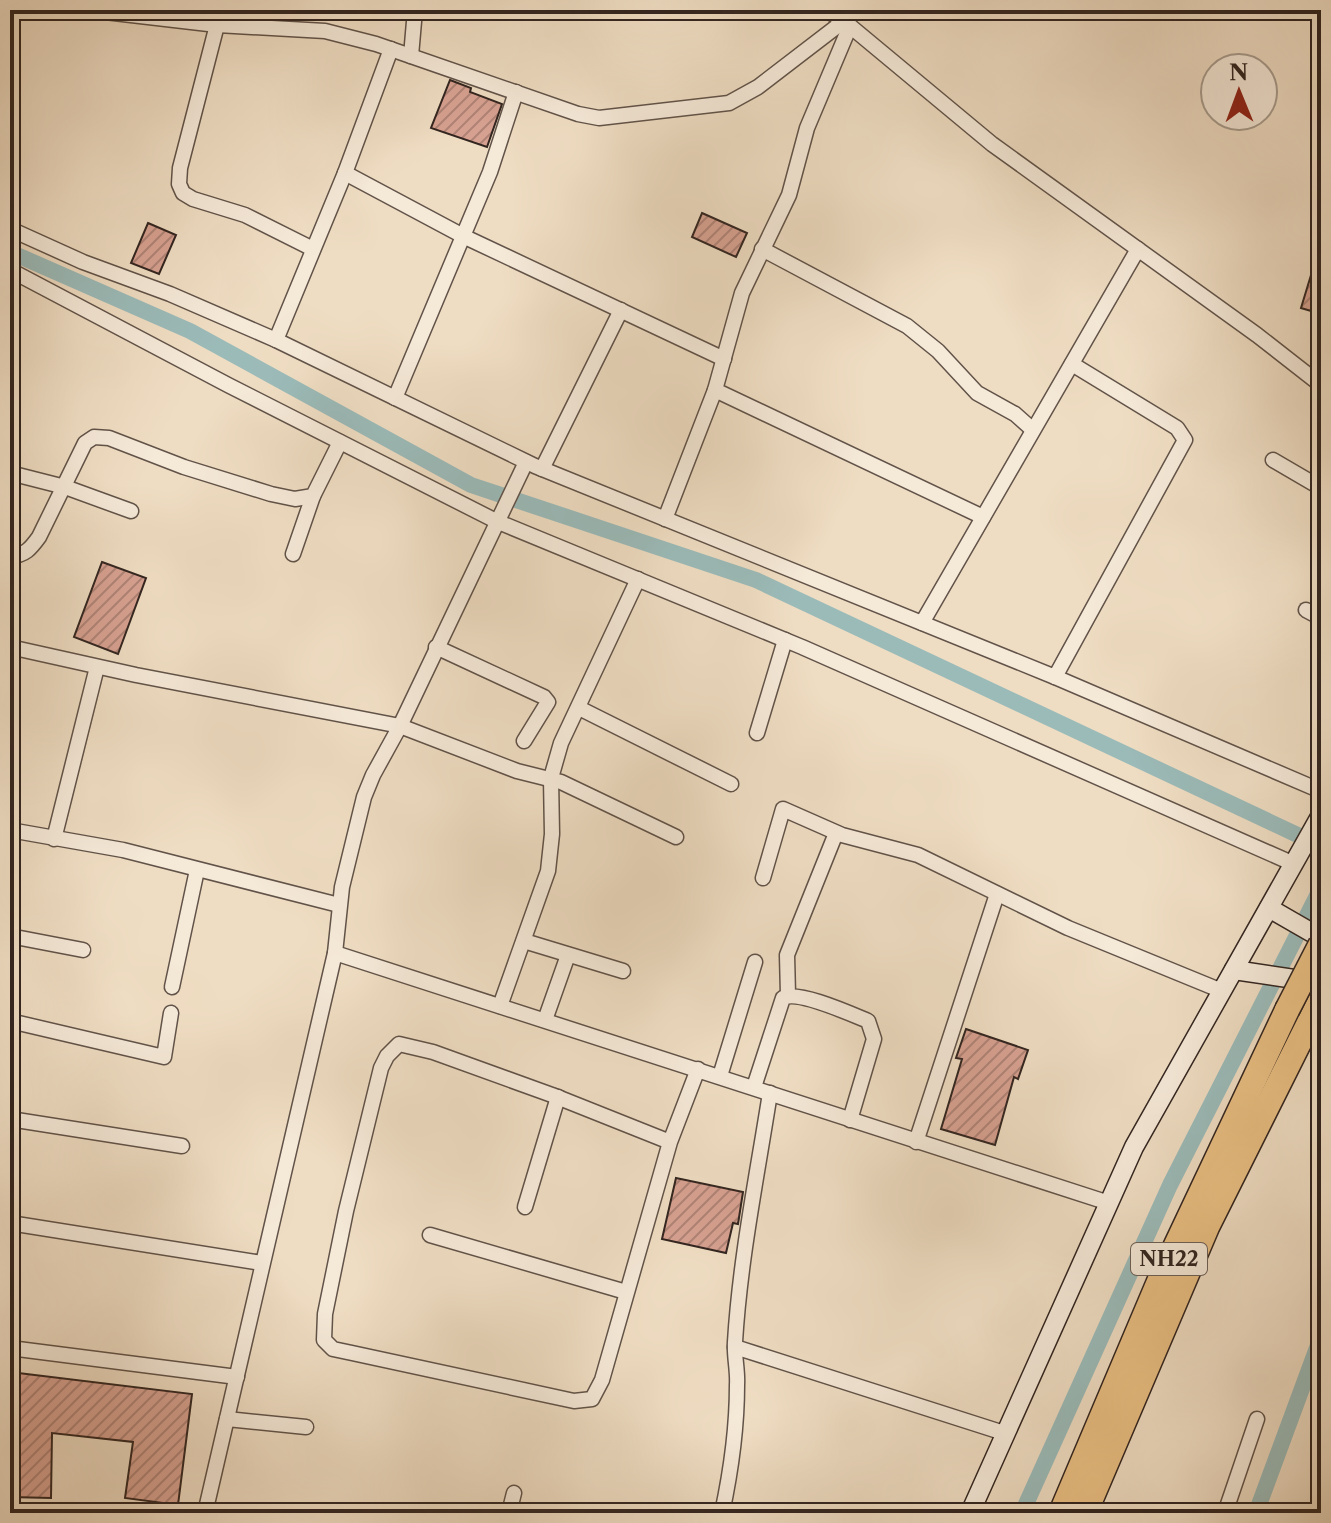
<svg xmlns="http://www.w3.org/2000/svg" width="1331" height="1523" font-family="'Libre Caslon Text',serif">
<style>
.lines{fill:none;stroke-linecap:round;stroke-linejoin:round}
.canal{stroke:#9bbbb9;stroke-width:16}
.building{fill:url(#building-hatch);stroke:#322520;stroke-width:2}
.street-casing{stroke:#615349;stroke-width:17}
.secondary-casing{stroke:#322520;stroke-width:21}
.highway-casing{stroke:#322520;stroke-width:27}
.street{stroke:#f5e9d8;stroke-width:14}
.secondary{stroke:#f5e9d8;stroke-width:18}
.highway{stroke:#e8be82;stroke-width:24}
.highway-bridge-casing{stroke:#322520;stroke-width:27;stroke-linecap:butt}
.highway-bridge{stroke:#e8be82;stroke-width:24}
.labels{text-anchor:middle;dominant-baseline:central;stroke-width:7;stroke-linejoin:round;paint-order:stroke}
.shield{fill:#f5e9d8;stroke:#6c6057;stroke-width:2}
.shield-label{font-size:20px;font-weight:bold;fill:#322520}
</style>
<defs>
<pattern id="building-hatch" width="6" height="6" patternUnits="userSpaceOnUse" patternTransform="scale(2)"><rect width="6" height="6" fill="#d7a191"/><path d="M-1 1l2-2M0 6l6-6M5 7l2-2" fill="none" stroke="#af8376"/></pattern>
</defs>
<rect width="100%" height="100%" fill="#efddc3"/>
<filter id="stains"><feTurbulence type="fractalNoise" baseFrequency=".0025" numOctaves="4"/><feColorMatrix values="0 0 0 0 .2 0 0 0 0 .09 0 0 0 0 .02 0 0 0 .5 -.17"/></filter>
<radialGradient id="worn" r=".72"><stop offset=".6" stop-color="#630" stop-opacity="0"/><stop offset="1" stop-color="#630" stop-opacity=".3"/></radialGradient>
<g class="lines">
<g class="canal">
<polyline points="10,252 190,331 471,485 756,580 1321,846"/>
<polyline points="1022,1513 1170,1185 1321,888"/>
<polyline points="1256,1513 1321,1337"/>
</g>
</g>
<g class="building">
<polygon points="450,80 471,88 470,92 502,104 487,147 431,128"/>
<polygon points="702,213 747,233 736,257 692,237"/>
<polygon points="148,223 176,235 159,274 131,263"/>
<polygon points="1318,252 1321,252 1321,314 1301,308"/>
<polygon points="102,562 146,578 118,654 74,637"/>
<polygon points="966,1029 1028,1050 1018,1079 1014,1077 995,1145 941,1129 962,1059 956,1058"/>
<polygon points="676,1178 743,1192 738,1224 733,1223 726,1253 662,1239"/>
<polygon points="10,1372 192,1394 178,1505 125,1498 133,1442 52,1433 51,1498 10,1497"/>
</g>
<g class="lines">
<g class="street-casing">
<g id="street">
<polyline points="88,10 217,25 325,31 376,44 578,114 599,118 729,103 758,87 844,21"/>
<polyline points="826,10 844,21 992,144 1257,335 1321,385"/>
<polyline points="217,25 180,168 179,184 183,193 193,199 245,215 313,249"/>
<polyline points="850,26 807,128 789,195 742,293 715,390 983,517"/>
<polyline points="411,56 415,10"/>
<polyline points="345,173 465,237 724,359"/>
<polyline points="10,229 83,262 170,294 276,340 535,466 1055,677 1321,791"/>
<polyline points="762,249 907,326 938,351 977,393 1015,414 1033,430"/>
<polyline points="10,270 228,385 496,521 802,647 1294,864"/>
<polyline points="276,340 345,173 391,49"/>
<polyline points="395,398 490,172 516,92"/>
<polyline points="1273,460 1321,488"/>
<polyline points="542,469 621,310"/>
<polyline points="10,473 65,487 131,511"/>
<polyline points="665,519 715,390"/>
<polyline points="293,554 313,496"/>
<path d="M10 556C25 556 31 548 39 537L85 443 94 437 109 438 184 467 271 494 295 499 313 496 340 442"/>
<polyline points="1306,610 1321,618"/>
<polyline points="922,623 1138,249"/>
<polyline points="10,647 136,675 400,726 517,771 561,782 676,837"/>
<polyline points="436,647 544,697 548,702 524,741"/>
<polyline points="1055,677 1185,440 1177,428 1072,364"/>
<polyline points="579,708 731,784"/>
<polyline points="757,733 785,640"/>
<polyline points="10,830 123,850 339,905"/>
<polyline points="54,839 97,667"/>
<polyline points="763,878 783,809 842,835 918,855 1068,928 1222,991"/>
<polyline points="10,936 83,950"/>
<polyline points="524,941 623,971"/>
<polyline points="335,953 1109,1203"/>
<polyline points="172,987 197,870"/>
<polyline points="788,995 787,955 836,833"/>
<polyline points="500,1006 548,871 552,834 551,778 561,743 638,579"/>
<polyline points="545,1020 568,955"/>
<polyline points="10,1021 164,1057 171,1013"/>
<polyline points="720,1076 755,962"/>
<path d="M754 1087 783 998C798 990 851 1014 868 1021L874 1039 850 1120"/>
<polyline points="10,1119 182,1146"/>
<polyline points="670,1142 552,1095 433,1052 399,1044 387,1056 381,1068 346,1211 325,1314 324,1340 333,1349 352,1353 574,1401 592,1399 602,1380 670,1142 698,1069"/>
<polyline points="916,1142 997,894"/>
<polyline points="525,1207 558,1097"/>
<polyline points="10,1223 262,1263"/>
<polyline points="430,1235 626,1292"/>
<polyline points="735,1347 1004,1433"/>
<polyline points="10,1348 237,1377"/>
<polyline points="227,1419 306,1427"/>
<polyline points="205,1513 335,953 342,887 364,797 373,775 400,726 526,462"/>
<polyline points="509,1513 514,1493"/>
<path d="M722 1513C731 1471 737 1428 737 1385 738 1371 734 1356 735 1342 740 1259 757 1176 770 1093"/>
<polyline points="1225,1513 1257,1419"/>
</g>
</g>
<g class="secondary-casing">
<g id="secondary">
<polyline points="1269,908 1321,938"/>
<polyline points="1234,970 1321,983"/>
<polyline points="970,1513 1134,1147 1321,815"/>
</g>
</g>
<g class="highway-casing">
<g id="highway">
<polyline points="1061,1513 1161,1277 1287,1010"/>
<polyline points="1085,1513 1207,1227 1321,999"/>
</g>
</g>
<use href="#street" class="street"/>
<use href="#secondary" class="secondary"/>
<use href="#highway" class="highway"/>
<g class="highway-bridge-casing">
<polyline id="highway-bridge" points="1287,1010 1321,944"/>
</g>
<use href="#highway-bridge" class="highway-bridge"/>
</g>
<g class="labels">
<rect class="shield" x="1131" y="1243" width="76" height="32" rx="6"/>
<g class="shield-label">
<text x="1169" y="1259">NH22</text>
</g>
</g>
<rect width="1331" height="1523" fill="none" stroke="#efddc3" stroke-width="40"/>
<rect x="12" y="12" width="1307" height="1499" fill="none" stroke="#322520" stroke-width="4"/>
<rect x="20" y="20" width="1291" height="1483" fill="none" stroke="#322520" stroke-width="2"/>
<g transform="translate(1239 92) rotate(359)"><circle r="38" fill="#f5e9d8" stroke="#a79b8e" stroke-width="2"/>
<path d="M0-6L14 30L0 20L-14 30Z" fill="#8f2418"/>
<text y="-12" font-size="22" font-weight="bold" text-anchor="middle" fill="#322520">N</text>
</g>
<rect width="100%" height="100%" filter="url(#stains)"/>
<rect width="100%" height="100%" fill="url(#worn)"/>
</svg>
